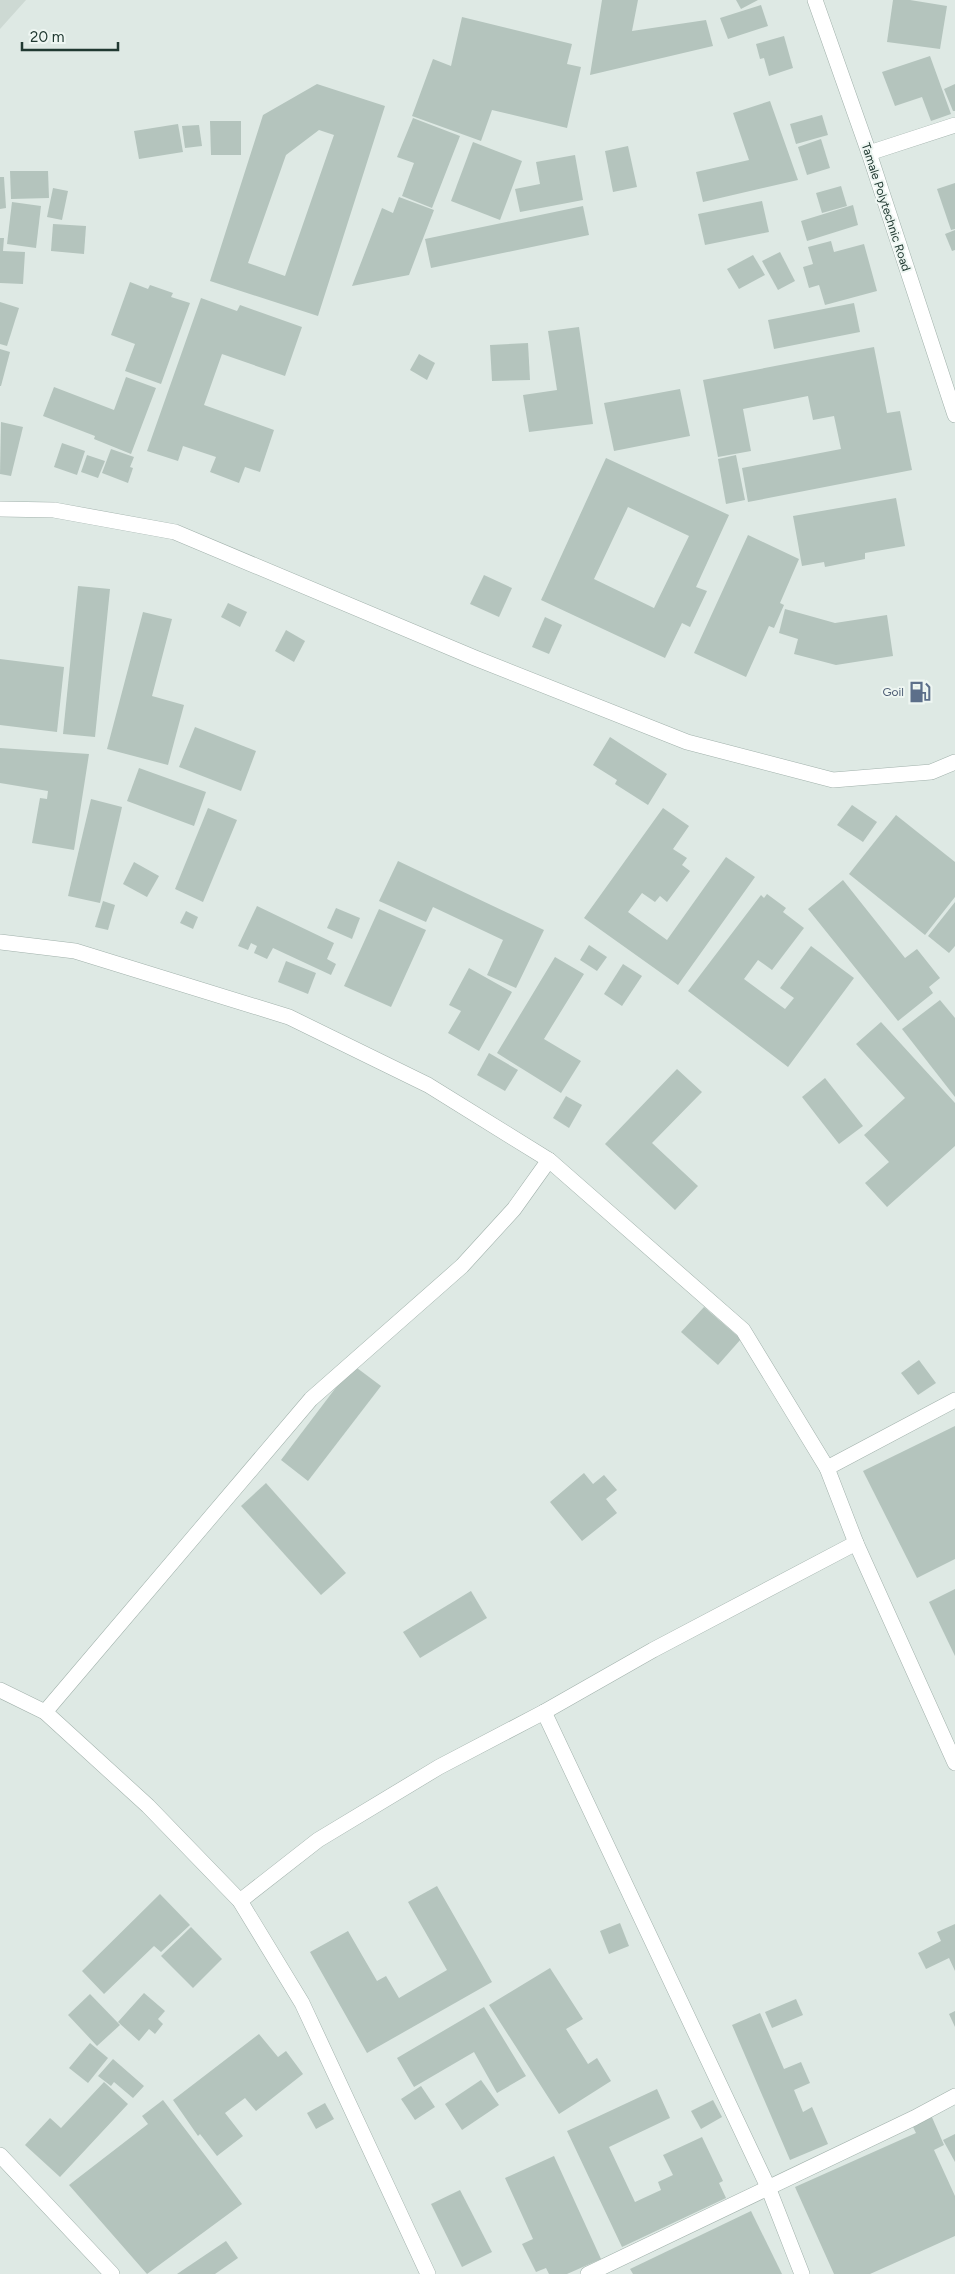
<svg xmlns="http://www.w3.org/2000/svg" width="955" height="2274" font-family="Figtree,sans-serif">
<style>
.built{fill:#cdd9d3}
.building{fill:#b4c4bd;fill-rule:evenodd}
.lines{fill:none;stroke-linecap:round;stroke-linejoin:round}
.minor-casing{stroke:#a1b1ab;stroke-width:16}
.minor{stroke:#fff;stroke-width:15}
.labels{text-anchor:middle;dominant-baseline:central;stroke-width:4;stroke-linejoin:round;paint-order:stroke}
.street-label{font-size:12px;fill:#203931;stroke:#eef6f2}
.service-label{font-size:12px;fill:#4e5e75;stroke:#eef6f2;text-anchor:end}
</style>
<rect width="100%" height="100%" fill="#dee9e4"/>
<polygon class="built" points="0,0 26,0 0,29"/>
<g class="building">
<polygon points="602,0 638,0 632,31 706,20 713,46 590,75"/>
<polygon points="736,0 758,0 741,9"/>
<polygon points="893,0 910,0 947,6 940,49 887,42"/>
<polygon points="761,5 768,26 728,39 720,18"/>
<polygon points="462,17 572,44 567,64 581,67 567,128 492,110 481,141 412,116 433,59 451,66"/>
<polygon points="784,36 793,68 769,76 764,58 760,59 756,44"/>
<polygon points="930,56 951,114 931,121 922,97 895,106 882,72"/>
<path d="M317 84 385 106 318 316 210 281 263 115ZM319 130 334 135 285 276 248 263 286 155Z"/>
<polygon points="955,84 955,111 953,111 944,89"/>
<polygon points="770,101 798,180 703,202 696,172 749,160 733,113"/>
<polygon points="822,115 828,135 796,144 790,124"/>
<polygon points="413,118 460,136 432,208 402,196 414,163 397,157"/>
<polygon points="210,121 241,121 241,155 211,155"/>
<polygon points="178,124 183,152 139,159 134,131"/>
<polygon points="199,125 202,146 185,148 182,126"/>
<polygon points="821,139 830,168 807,175 798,147"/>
<polygon points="473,142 522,161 500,220 451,201"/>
<polygon points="628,146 637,187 613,192 605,151"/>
<polygon points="575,155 583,200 520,212 515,189 540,184 536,162"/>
<polygon points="10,171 48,171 49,198 11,199"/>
<polygon points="0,177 4,177 6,208 0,209"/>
<polygon points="955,183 955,229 951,230 937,189"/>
<polygon points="841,186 847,206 822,213 816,193"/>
<polygon points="53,188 68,191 62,220 47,217"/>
<polygon points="399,197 434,210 409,275 352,286 382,208 393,213"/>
<polygon points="762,201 769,232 705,245 698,214"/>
<polygon points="12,202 41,206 36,248 7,244"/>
<polygon points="853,205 858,225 807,241 801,221"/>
<polygon points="583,206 589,235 431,268 425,239"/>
<polygon points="53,224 86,226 84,254 51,251"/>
<polygon points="955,230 955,250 952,251 945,234"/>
<polygon points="0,238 4,238 3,251 25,252 23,284 0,283"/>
<polygon points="831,241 834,252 864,244 877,291 825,305 819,285 809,288 803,267 813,264 808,247"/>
<polygon points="780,252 795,281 778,290 762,261"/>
<polygon points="753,255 765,275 739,289 727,269"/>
<polygon points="130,282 148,289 150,285 173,293 171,297 190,303 161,384 125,371 135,344 111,335"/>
<polygon points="201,298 237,311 240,305 302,327 285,376 222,354 204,405 274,430 260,472 245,467 239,483 210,472 216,457 183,446 178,461 147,451"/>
<polygon points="0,302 19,308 7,346 0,344"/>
<polygon points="854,303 860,332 774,349 768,320"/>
<polygon points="579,327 593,424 529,432 523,395 557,390 548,331"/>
<polygon points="528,343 530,380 492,381 490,345"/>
<polygon points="874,347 887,413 900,411 912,470 748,502 742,468 841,449 834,416 813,420 808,396 743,409 751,451 718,457 703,380"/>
<polygon points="0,349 10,352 1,386 0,386"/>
<polygon points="419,354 435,363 427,380 410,370"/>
<polygon points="126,377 156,388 131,454 94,439 95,436 43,416 54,387 114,410"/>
<polygon points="680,389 690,436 614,451 604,403"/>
<polygon points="1,422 23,427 11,476 0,474"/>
<polygon points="62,443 85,451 77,475 54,467"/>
<polygon points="111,449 134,457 130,467 133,468 128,483 102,473"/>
<polygon points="87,455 105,461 98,478 81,472"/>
<polygon points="736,455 745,500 726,504 718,459"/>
<path d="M606 458 729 515 696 587 707 591 690 627 682 623 665 658 541 600ZM628 507 689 536 654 608 594 579Z"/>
<polygon points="896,498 905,546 865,553 865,559 825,567 824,562 802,566 793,516"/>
<polygon points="748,535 799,559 780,603 784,605 774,628 769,626 746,677 694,653"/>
<polygon points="484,575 512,588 499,617 470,604"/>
<polygon points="78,586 110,589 95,737 63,734"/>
<polygon points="228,603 247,612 240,627 221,617"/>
<polygon points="785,609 835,623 887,615 893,656 836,665 794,654 798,639 779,633"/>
<polygon points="143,612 172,619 152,696 184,705 168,765 107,749"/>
<polygon points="545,617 562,625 549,654 532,647"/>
<polygon points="286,630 305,641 294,662 275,651"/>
<polygon points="0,659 64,667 57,732 0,725"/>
<polygon points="195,727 256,751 241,791 179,767"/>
<polygon points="610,737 667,774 648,805 615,784 617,780 593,765"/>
<polygon points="0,748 89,754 74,850 32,843 40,798 47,799 48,791 0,783"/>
<polygon points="139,768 206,792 194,826 127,801"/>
<polygon points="91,799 122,807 100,903 68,896"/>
<polygon points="852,805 877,822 863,842 837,825"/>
<polygon points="208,808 237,820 203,902 175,889"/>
<polygon points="663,808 689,826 673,849 687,858 682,865 690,871 667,902 660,896 655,902 642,893 628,912 667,940 726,857 755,877 678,985 584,918"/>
<polygon points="896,815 955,862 955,897 925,935 849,874"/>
<polygon points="398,861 544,930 516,988 487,975 503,940 433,907 426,922 379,901"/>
<polygon points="134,862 159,876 147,897 123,884"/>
<polygon points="843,880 905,958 917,949 940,978 929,987 933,993 898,1021 808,909"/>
<polygon points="767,894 786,908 783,912 804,928 772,970 758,960 744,979 785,1009 794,998 780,988 811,946 854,978 788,1067 688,991 761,895 764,898"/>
<polygon points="103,901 115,905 108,930 95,927"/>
<polygon points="955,902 955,946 949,953 928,936"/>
<polygon points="257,906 334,943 327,959 336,964 331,975 273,948 267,959 254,953 257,946 251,943 248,950 238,946"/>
<polygon points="336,908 360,918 352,939 327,928"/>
<polygon points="379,909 426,930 391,1007 344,986"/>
<polygon points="186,911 198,917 193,929 180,923"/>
<polygon points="589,945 607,957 597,971 580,960"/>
<polygon points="555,957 584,974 544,1039 581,1061 561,1093 497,1053"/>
<polygon points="286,961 316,973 308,994 278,982"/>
<polygon points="623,964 642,976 622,1006 604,994"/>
<polygon points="469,968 512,992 479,1051 448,1033 461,1011 449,1005"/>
<polygon points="940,1000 955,1018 955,1097 902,1029"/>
<polygon points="881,1022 955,1103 955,1146 887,1207 865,1183 889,1162 864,1135 905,1098 856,1044"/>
<polygon points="489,1053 518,1070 505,1091 477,1075"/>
<polygon points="677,1069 702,1092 652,1143 698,1186 675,1210 605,1144"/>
<polygon points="825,1078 863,1126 839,1144 802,1097"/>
<polygon points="566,1096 582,1105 569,1128 553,1118"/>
<polygon points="704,1307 741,1339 718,1365 681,1332"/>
<polygon points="919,1360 936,1383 918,1395 901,1373"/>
<polygon points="353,1365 381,1386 308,1481 281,1460"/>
<polygon points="955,1426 955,1559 917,1578 863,1471"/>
<polygon points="584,1473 593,1484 604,1475 617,1490 606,1499 617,1513 582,1541 550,1502"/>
<polygon points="266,1483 346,1573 321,1595 241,1506"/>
<polygon points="955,1589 955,1656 929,1602"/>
<polygon points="471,1591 487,1618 420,1658 403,1632"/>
<polygon points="437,1886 492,1982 367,2053 310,1952 348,1931 377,1981 386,1976 399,1998 447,1970 408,1902"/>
<polygon points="160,1894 190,1925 161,1952 154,1946 104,1994 82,1971"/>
<polygon points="620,1923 629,1946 609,1954 600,1931"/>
<polygon points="955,1924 955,1971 949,1958 926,1969 918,1953 941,1941 937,1932"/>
<polygon points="191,1927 222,1959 193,1988 161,1956"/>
<polygon points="550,1968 583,2019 566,2029 588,2064 597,2058 611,2081 559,2114 489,2005"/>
<polygon points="144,1993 165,2011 158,2019 163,2024 155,2034 149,2029 139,2041 118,2022"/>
<polygon points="90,1994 120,2025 97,2046 68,2015"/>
<polygon points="796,1999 803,2015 772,2028 765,2012"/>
<polygon points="484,2007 526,2076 497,2093 474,2052 414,2087 397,2058"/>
<polygon points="955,2011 955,2027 949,2014"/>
<polygon points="760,2013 784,2069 801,2062 810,2083 794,2090 803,2112 812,2107 828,2144 790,2160 732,2025"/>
<polygon points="259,2034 278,2057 286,2051 303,2074 256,2111 245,2098 225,2113 243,2136 217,2156 200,2134 198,2136 173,2100"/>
<polygon points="90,2043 108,2058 88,2083 69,2068"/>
<polygon points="113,2059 144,2086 133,2098 114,2082 111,2086 98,2076"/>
<polygon points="481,2080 499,2105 462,2130 445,2104"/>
<polygon points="104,2082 128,2104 60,2177 25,2145 50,2118 61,2128"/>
<polygon points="421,2086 435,2107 415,2120 401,2099"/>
<polygon points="657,2089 670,2118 609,2147 635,2202 661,2190 658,2182 673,2175 663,2155 702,2137 723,2181 719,2183 726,2198 622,2247 567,2131"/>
<polygon points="163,2100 242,2204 147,2274 69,2185 148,2124 142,2116"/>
<polygon points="713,2100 722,2117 701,2129 691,2111"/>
<polygon points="325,2103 334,2119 316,2129 307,2113"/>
<polygon points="931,2115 944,2145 934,2150 955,2196 955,2236 870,2274 834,2274 795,2187 916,2133 911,2123"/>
<polygon points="955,2134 955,2162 943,2140"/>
<polygon points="554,2156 601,2259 567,2274 549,2274 546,2268 536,2272 522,2244 533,2239 505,2178"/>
<polygon points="460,2190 492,2252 462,2267 431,2204"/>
<polygon points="751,2211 782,2274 633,2274 630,2269"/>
<polygon points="226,2241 238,2258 215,2274 177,2274"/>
</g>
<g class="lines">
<g class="minor-casing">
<g id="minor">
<polyline points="815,0 869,153 955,415"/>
<polyline points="869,153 955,125"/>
<polyline points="0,509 54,510 175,532 475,658 687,742 833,780 931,772 955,762"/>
<polyline points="0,942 75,951 289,1017 428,1085 549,1160 743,1330 827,1468 856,1543 955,1763"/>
<polyline points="827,1468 955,1400"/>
<polyline points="0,1690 45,1712 148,1806 240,1901 302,2003 428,2274"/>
<polyline points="45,1712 311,1399 462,1266 514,1209 549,1160"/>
<polyline points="544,1712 768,2187 802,2274"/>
<polyline points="240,1901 318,1840 439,1767 544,1712 653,1650 856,1543"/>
<polyline points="0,2155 112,2274"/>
<polyline points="588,2274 914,2118 955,2096"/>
</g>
</g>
<use href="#minor" class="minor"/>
</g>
<defs>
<g id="fuel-bare" transform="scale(1.725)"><path d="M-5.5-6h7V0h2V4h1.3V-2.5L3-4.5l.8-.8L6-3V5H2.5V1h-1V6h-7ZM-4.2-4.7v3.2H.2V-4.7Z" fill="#5c6f8a" stroke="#eef6f2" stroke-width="2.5" paint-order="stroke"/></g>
</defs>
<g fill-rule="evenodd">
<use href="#fuel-bare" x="920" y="692"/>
</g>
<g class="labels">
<g class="street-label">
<text transform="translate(886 207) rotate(72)">Tamale Polytechnic Road</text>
</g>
<g class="service-label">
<text x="904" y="692">Goil</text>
</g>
</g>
<path d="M22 42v8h96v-8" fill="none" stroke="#203931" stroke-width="2.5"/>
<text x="30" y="42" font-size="15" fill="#203931" stroke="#eef6f2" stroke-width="4" paint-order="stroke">20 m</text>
</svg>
